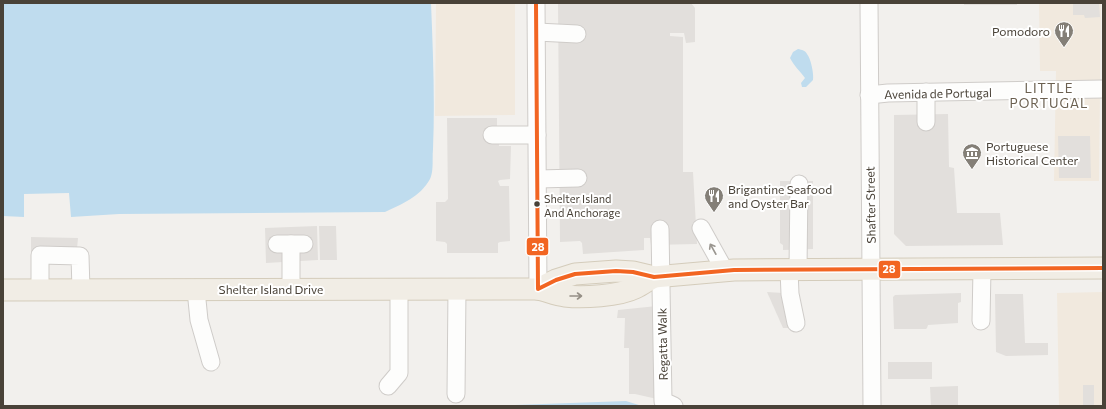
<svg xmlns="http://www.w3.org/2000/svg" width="1106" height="409" font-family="Commissioner,sans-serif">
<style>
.commercial{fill:#f1e9de}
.parking{fill:#e2dfdc}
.water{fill:#bfdcee}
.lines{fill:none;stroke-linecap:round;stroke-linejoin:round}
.minor-casing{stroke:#cfccc9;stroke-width:19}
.major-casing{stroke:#d4ccbb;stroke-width:23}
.minor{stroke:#fdfdfc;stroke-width:17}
.major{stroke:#f1ede5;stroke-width:21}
.bus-1-casing{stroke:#fff;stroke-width:7}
.bus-1{stroke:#f26522;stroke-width:4}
.oneway{stroke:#9a9690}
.oneway2{stroke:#958f86}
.bus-dot{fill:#494238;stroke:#fff;stroke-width:1.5}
.labels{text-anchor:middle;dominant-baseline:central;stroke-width:4;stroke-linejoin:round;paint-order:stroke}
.bus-label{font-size:11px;fill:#494238;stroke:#fff;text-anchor:start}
.poi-label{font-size:12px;fill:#494238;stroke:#fff;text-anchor:start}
.street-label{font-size:12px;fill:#494238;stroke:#fff}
.neighbourhood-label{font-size:13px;letter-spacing:1px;fill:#6b6050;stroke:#fff}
.line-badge{stroke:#fff;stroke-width:1.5}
.badge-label{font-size:11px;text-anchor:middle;font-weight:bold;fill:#fff}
</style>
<rect width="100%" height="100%" fill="#f2f0ed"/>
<g class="commercial">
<polygon points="436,3 515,3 515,115 435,116"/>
<polygon points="1039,3 1101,3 1099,181 1054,181 1056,71 1040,71"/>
<polygon points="1103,292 1103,406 1059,406 1057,293"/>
</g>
<g class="parking">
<polygon points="558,3 691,3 695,8 695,42 686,43 684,33 670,33 670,36 683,37 683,172 693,172 697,244 651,245 650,238 644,238 644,250 583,254 582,243 580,241 560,242"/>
<rect x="964" y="3" width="53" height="2"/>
<polygon points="1073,3 1099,3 1100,17 1085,18 1084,15 1073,15"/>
<polygon points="948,114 949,167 954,168 957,213 1000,213 1003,245 906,246 894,234 894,115"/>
<polygon points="447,118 497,118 497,127 500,127 499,146 511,146 510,179 500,180 498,181 500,186 509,186 510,241 500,242 498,243 498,253 447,253 447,244 445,242 436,241 436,202 445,202 448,199"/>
<polygon points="1058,136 1090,136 1091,178 1059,178"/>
<polygon points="780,181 813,181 813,249 783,250 783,245 780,243"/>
<polygon points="317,226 318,260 266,263 265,228"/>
<polygon points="319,226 336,226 337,260 320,260"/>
<polygon points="31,237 78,238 77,249 85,250 85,263 31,262"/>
<polygon points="767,292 799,294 798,328 783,328"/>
<polygon points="961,293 961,302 958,303 958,323 928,325 927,328 926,329 894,329 893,297 895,295"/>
<polygon points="995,294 1023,294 1025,343 1048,343 1048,355 1006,356 996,352"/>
<polygon points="657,306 657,399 635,394 629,394 629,348 624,348 625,318 617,318 618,310"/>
<rect x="888" y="362" width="44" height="17"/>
<rect x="1083" y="385" width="11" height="21"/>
<polygon points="958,386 958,406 931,406 930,387"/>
</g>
<g class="water">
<path d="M3 3H431C433 52 435 100 433 149 432 158 434 171 430 179 420 197 402 204 385 212L119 214 71 217 69 193 24 194V217L3 216Z"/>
<path d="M798 49C802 50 805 50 807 54 811 59 814 74 813 80L806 87H802L801 83 805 78C800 71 794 66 790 58L793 52Z"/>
<polygon points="626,401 642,406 487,406"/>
</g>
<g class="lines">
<g class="minor-casing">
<g id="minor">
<polyline points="536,3 538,289"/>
<polyline points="869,3 872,406"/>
<polyline points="537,32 577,34"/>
<polyline points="869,95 888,93 1103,89"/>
<polyline points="926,122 926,92"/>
<polyline points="492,135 537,135"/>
<polyline points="538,179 578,178"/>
<polyline points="701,228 725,271"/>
<polyline points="660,229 663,401 674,406"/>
<polyline points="277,244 304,244"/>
<polyline points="291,244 291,290"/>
<polyline points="789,270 790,294 796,323"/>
<polyline points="798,270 799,184"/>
<polyline points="40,290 40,255 80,256 81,290"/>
<polyline points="196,290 199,320 211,362"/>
<polyline points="981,321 982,269"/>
<polyline points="388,386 399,373 399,289"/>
<polyline points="456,394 457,289"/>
</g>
</g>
<g class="major-casing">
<g id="major">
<polyline points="538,289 556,280 575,274 616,271 633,272 654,277 734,270 1103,268"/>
<path d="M3 290 538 289C547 291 556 295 565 296 583 298 619 296 635 288 642 285 648 280 654 277"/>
</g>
</g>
<use href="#minor" class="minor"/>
<use href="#major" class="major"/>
<g class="bus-1-casing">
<polyline id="bus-1" points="536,3 538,289 556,280 575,274 616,271 633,272 654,277 734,270 1103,268"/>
</g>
<use href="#bus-1" class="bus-1"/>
</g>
<defs><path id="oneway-shaft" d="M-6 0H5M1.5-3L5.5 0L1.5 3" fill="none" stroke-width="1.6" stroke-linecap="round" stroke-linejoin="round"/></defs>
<use class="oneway" href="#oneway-shaft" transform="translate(713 249) rotate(-119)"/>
<use class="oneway2" href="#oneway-shaft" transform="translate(576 296)"/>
<defs>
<g id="restaurant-pin" transform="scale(1)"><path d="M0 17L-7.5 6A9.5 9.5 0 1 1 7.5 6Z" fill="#847f77" stroke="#fff"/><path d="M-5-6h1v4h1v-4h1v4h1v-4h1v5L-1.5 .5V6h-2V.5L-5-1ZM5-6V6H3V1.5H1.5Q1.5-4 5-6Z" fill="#fff"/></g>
<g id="museum-pin" transform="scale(1)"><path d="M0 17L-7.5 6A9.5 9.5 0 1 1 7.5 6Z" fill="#847f77" stroke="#fff"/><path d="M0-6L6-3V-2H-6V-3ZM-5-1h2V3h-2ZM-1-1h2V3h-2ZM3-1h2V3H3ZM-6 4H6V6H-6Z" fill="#fff"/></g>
</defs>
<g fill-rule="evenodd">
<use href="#restaurant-pin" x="1064" y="31"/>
<use href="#museum-pin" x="972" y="153"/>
<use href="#restaurant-pin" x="714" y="196"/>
</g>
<circle class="bus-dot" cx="537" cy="204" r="3.5"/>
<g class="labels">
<g class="bus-label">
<text x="544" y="198">Shelter Island<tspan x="544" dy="14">And Anchorage</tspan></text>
</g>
<g class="poi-label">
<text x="1050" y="31" text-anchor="end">Pomodoro</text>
<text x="986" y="146">Portuguese<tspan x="986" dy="14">Historical Center</tspan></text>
<text x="728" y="189">Brigantine Seafood<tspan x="728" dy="14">and Oyster Bar</tspan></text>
</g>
<g class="street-label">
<text transform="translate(938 93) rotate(-1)">Avenida de Portugal</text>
<text transform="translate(870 205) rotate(-91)">Shafter Street</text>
<text x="271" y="289">Shelter Island Drive</text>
<text transform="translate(662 344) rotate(-91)">Regatta Walk</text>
</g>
<g class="neighbourhood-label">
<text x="1049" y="88">LITTLE<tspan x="1049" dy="15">PORTUGAL</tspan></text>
</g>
</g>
<g class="line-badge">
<rect x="526" y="237" width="23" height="19" rx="4" fill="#f26522"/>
<rect x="878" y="260" width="23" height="19" rx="4" fill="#f26522"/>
</g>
<g class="badge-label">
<text x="538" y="251">28</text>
<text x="889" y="273">28</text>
</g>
<rect width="1106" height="409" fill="none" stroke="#494238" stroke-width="8"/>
</svg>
